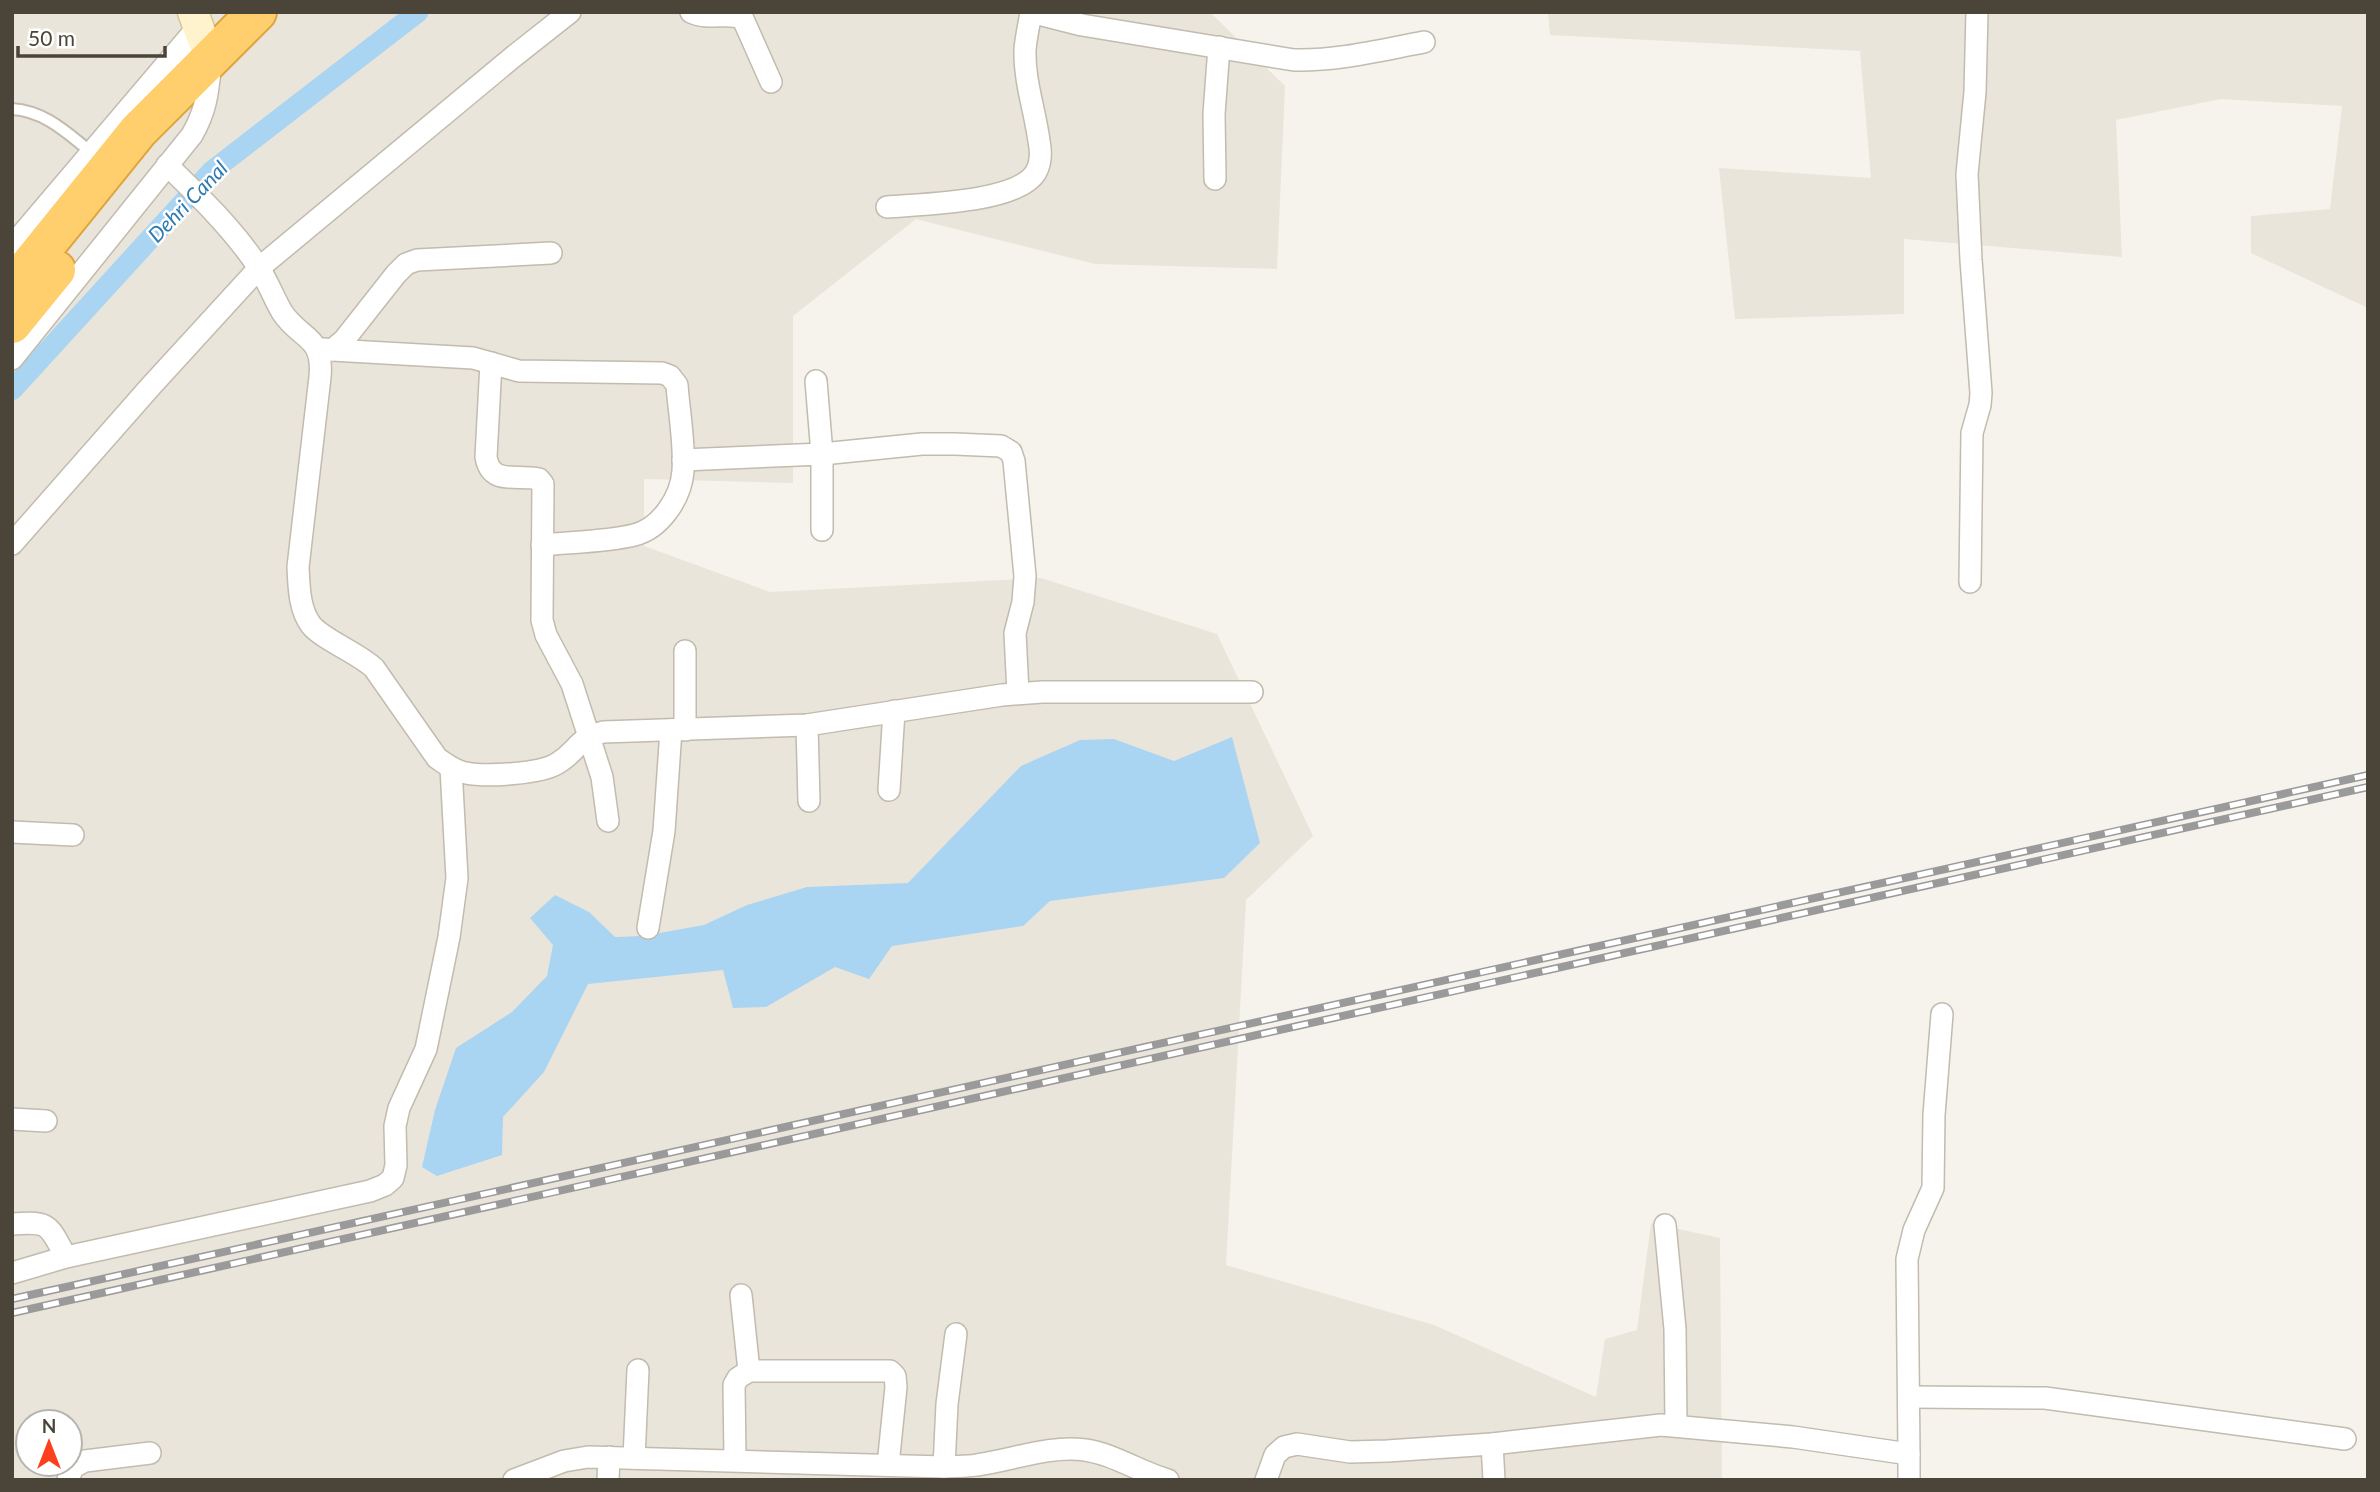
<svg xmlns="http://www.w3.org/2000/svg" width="2380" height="1492" font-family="Lato,sans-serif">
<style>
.residential{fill:#eae5da;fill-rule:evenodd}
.water{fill:#a9d4f2}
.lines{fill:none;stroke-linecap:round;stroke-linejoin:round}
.canal{stroke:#a9d4f2;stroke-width:21}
.lane-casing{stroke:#c2bbae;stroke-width:14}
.street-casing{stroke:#c2bbae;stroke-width:24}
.secondary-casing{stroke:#d6c79b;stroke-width:33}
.highway-casing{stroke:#e0a43c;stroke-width:42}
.lane{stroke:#fff;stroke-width:10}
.street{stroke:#fff;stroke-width:21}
.secondary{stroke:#fff3cd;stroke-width:30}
.highway{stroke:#ffcf6e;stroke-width:38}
.rail-casing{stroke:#9a9a9a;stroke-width:8}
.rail{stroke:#fff;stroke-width:5;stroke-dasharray:16;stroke-linecap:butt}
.labels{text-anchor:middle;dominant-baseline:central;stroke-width:5;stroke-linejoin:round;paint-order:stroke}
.water-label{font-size:21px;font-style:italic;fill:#2e7ab2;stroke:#fff}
</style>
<rect width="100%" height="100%" fill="#f6f3ec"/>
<g class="residential">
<path d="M12 12H1210L1285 86 1277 269 1095 264 916 219 793 316V483L644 479V546L770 592 1041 578 1217 634 1313 836 1246 900 1226 1265 1434 1325 1596 1397 1605 1339 1637 1330 1651 1223 1720 1238 1722 1480H12ZM28 1422H70V1464H28Z"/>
<polygon points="1548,12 2368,12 2368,308 2251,253 2251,216 2330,209 2342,106 2221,99 2116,120 2122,257 1904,239 1904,314 1735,319 1719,168 1871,178 1860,51 1550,35"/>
</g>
<polygon class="water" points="1232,737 1260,843 1224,878 1050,901 1023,926 892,946 869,979 835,967 766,1007 733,1008 723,970 588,984 544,1072 503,1117 502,1155 437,1176 422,1167 435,1110 456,1048 512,1012 547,976 553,945 530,918 555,895 589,912 615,937 643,936 704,925 747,905 807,887 908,883 1021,766 1080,740 1114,739 1174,761"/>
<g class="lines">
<polyline class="canal" points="12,390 212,171 418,12"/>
<g class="lane-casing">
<path id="lane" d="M12 109C45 111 67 133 91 152"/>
</g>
<g class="street-casing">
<g id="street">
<path d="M691 12C709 21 730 11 743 19L771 82"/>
<path d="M167 165C199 196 232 228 257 265 267 279 273 297 282 312 300 340 324 335 320 377L298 567C299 586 299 609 311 625 322 639 358 653 374 668L437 758C446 764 454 771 466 773 486 777 541 774 558 763 579 750 575 740 603 732L807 725 1002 695 1042 692H1252"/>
<polyline points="1215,179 1214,114 1219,47"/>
<path d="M887 207C920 204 1018 203 1036 172 1041 163 1041 151 1039 141 1035 111 1024 80 1025 50 1026 37 1029 25 1031 12L1082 25 1294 60C1338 61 1381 50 1424 42"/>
<polyline points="12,246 197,28"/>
<polyline points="324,349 332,350 344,340 396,274 406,264 417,260 551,253"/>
<path d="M332 350 473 358 519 371 662 373 670 376 677 385C679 413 685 443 683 471 681 498 660 529 634 535 606 542 571 542 542 545"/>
<path d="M12 359 192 135C207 109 208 90 211 61"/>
<path d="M491 363 486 457C491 486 516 474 539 479L543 484 542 620 546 635 572 684 602 777 608 821"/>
<polyline points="816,381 822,454 922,444 955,444 1001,446 1011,452 1014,461 1025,576 1023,602 1015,633 1018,693"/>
<polyline points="683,460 822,454 822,530"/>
<polyline points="12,544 151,386 259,268 513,57 570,12"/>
<polyline points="1970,582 1972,433 1980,405 1981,393 1971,260 1967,174 1975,92 1977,12"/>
<polyline points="685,651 685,730"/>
<polyline points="807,725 809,801"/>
<polyline points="889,790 894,711"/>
<polyline points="12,832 73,835"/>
<polyline points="648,928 664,831 671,730"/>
<polyline points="12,1119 46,1121"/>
<path d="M12 1224C51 1221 48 1225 66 1257L370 1191 385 1185 393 1178 396 1165 395 1126 399 1108 426 1049 449 937 457 878 451 768"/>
<polyline points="1665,1225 1675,1329 1676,1426"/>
<polyline points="12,1273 66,1257"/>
<polyline points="749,1371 890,1371 895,1376 896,1387 888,1465"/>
<polyline points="1909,1397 2045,1398 2345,1439"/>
<polyline points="1492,1444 1494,1480"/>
<polyline points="634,1458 638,1370"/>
<polyline points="735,1460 734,1385 738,1378 749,1371 741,1295"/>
<polyline points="944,1467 947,1404 956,1334"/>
<polyline points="68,1480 73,1467 85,1461 150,1453"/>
<path d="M514 1480 564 1461 588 1457 944 1467C955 1466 966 1467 977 1465 1012 1460 1050 1445 1085 1450 1114 1454 1139 1472 1168 1480"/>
<polyline points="608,1480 609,1457"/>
<polyline points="1266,1480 1275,1455 1284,1447 1297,1444 1350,1452 1387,1451 1492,1444 1661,1425 1793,1437 1909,1454 1907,1259 1914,1230 1933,1188 1934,1115 1942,1014"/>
<polyline points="1909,1480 1909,1454"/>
</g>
</g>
<g class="secondary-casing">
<polyline id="secondary" points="193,12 203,40 217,52"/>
</g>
<g class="highway-casing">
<g id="highway">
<polyline points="12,287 138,131 257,12"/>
<polyline points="12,324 56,270"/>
</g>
</g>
<use href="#lane" class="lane"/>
<use href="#street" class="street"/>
<use href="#secondary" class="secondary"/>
<use href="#highway" class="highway"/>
<g class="rail-casing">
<g id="rail">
<polyline points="12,1299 2368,775"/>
<polyline points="12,1313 2368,787"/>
</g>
</g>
<use href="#rail" class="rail"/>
</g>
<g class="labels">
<g class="water-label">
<text transform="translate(187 201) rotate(-46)">Dehri Canal</text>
</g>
</g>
<rect width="2380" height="1492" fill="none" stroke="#4b4439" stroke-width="28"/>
<g transform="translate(49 1443)"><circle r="33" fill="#ffffff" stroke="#b7b4b0" stroke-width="2"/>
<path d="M0-5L12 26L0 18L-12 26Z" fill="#fc3f1d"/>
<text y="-10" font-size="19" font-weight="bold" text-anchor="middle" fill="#4b4439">N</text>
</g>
<path d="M18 46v10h147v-10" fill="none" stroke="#4b4439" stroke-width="3.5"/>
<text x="28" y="46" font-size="21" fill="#4b4439" stroke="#ffffff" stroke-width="5" paint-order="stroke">50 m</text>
</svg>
